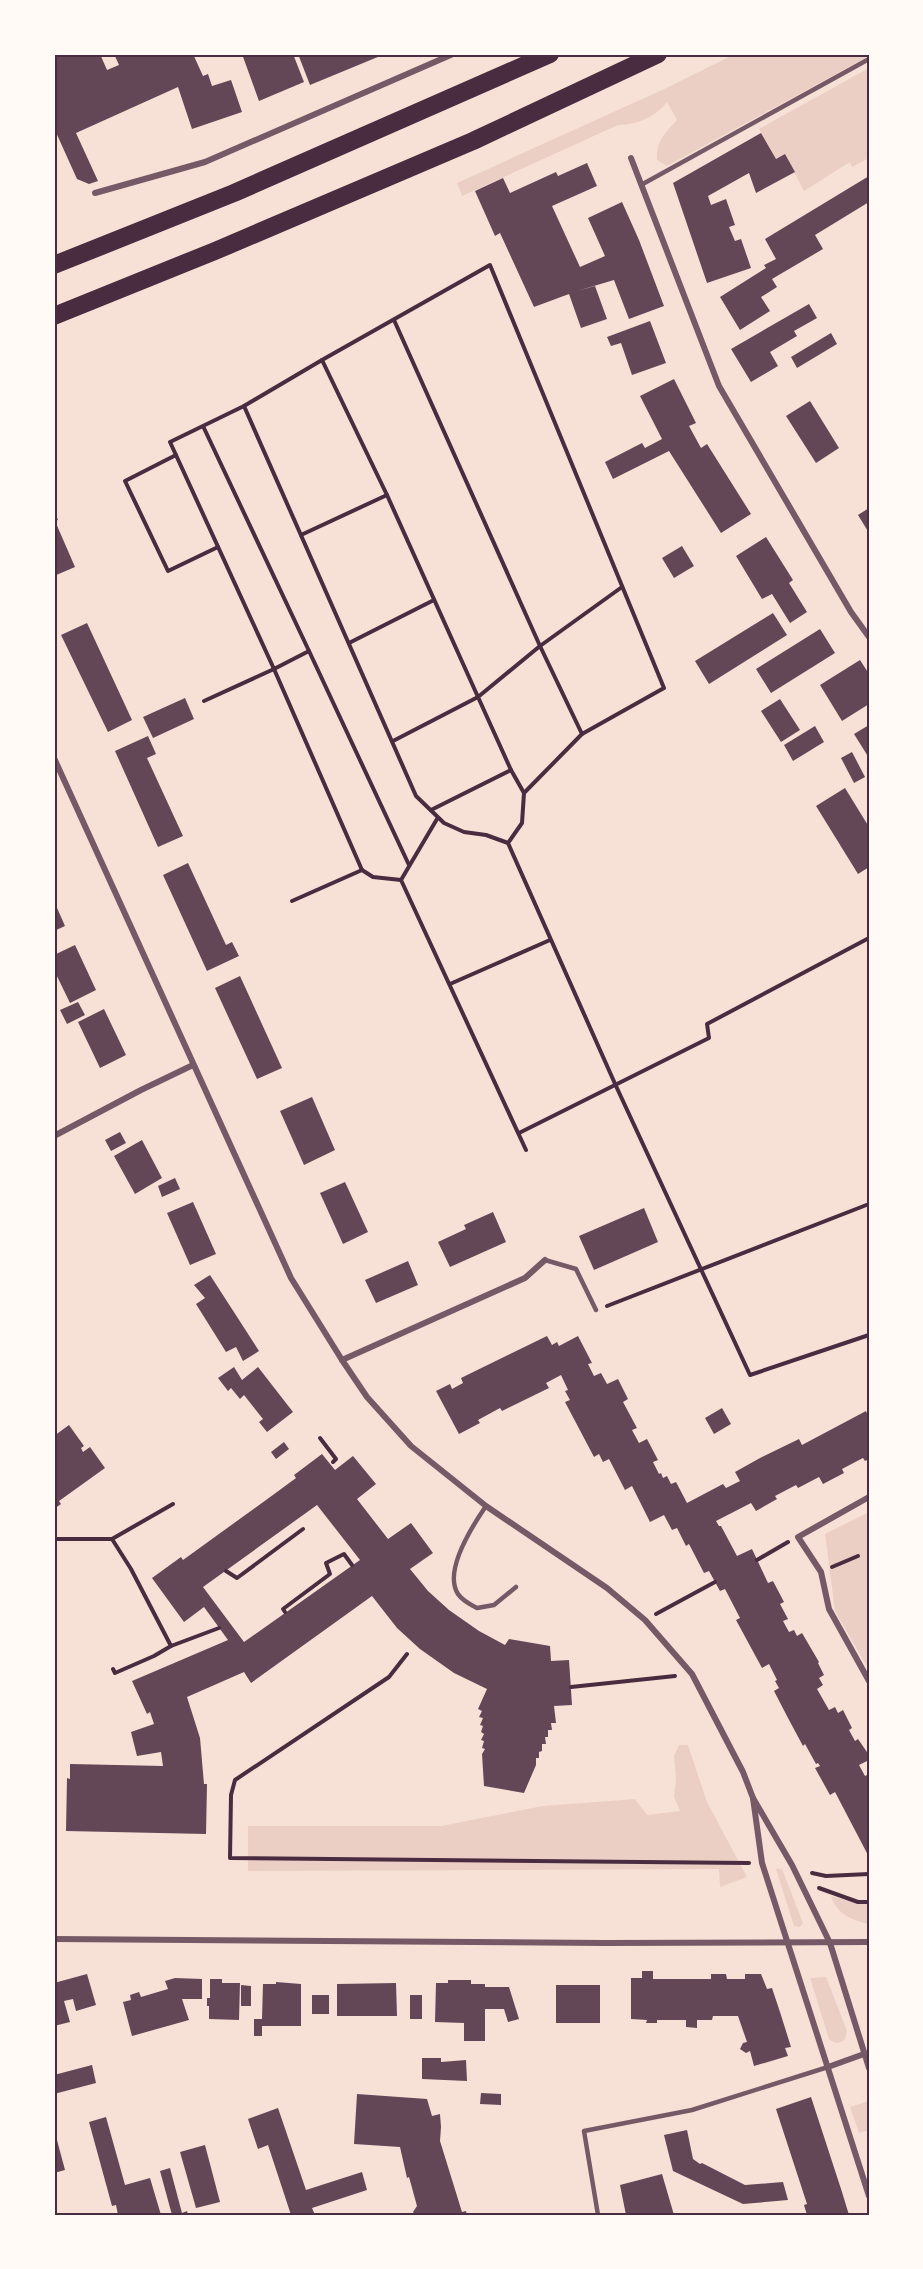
<svg xmlns="http://www.w3.org/2000/svg" width="923" height="2269" font-family="Jost,sans-serif">
<style>
.green{fill:#ebcfc5}
.building{fill:#644757;fill-rule:evenodd}
.lines{fill:none;stroke-linecap:round;stroke-linejoin:round}
.path{stroke:#4a2c40;stroke-width:4}
.service{stroke:#755966;stroke-width:4.5}
.minor{stroke:#755966;stroke-width:6}
.motorway{stroke:#4a2c40;stroke-width:18}
.neatline{fill:none;stroke:#4a2c40;stroke-width:2}
</style>
<rect width="100%" height="100%" fill="#f7e1d7"/>
<g class="green">
<path d="M735 54H869V56L667 166 657 160C655 142 666 132 677 120L667 102C656 117 636 125 618 125L462 196 457 183 662 90Z"/>
<polygon points="869,68 869,158 852,167 850,162 804,191 785,155 776,159 759,129"/>
<polygon points="869,1512 869,1670 835,1611 825,1534"/>
<polygon points="679,1745 688,1745 707,1802 747,1877 720,1887 719,1869 248,1871 248,1826 441,1826 543,1806 635,1799 647,1815 680,1811 674,1797 676,1780 674,1756"/>
<polygon points="776,1869 782,1869 803,1923 800,1927 794,1926"/>
<path d="M831 1896 860 1904H869V1924C851 1920 837 1914 831 1896Z"/>
<path d="M826 1977 847 2031 845 2039C840 2044 834 2044 829 2039L810 1978Z"/>
<polygon points="869,2101 869,2130 859,2133 850,2107"/>
</g>
<g class="building">
<polygon points="54,54 100,54 107,70 119,65 114,54 193,54 203,76 208,74 212,86 231,80 242,112 192,129 178,87 76,133 98,181 89,184 77,179 54,128"/>
<polygon points="242,54 293,54 304,82 259,101"/>
<polygon points="298,54 385,54 310,85"/>
<polygon points="761,133 776,159 785,154 795,172 756,193 749,173 708,196 711,205 726,199 735,225 729,227 735,241 741,239 751,268 707,283 673,183"/>
<polygon points="587,163 597,186 552,206 580,267 605,256 588,218 622,202 639,240 664,306 629,319 614,280 577,291 595,286 607,319 581,328 569,294 534,307 500,233 495,236 475,191 503,178 510,193 556,172 558,176"/>
<polygon points="869,176 869,202 815,235 823,249 772,279 777,287 761,297 770,311 740,330 720,297 766,268 764,265 776,259 765,239"/>
<polygon points="809,304 817,318 794,331 797,336 770,352 778,366 751,382 731,349"/>
<polygon points="650,321 666,363 632,375 621,343 611,346 607,337"/>
<polygon points="831,333 837,344 797,368 791,357"/>
<polygon points="674,379 696,423 689,426 701,448 707,444 751,514 721,533 669,451 613,479 605,462 642,443 645,448 662,439 640,396"/>
<polygon points="810,401 839,448 816,463 786,416"/>
<polygon points="869,508 869,533 858,515"/>
<polygon points="54,511 58,520 55,521 75,567 54,576"/>
<polygon points="766,537 793,580 789,583 807,612 790,623 772,594 762,599 736,556"/>
<polygon points="682,546 694,566 674,578 662,558"/>
<polygon points="773,613 787,635 709,684 695,661"/>
<polygon points="87,623 132,720 108,732 61,635"/>
<polygon points="820,629 835,653 771,693 756,669"/>
<polygon points="860,660 869,674 869,704 842,721 820,685"/>
<polygon points="185,698 194,719 153,738 143,717"/>
<polygon points="780,699 800,730 781,742 761,711"/>
<polygon points="869,725 869,758 854,734"/>
<polygon points="815,726 824,742 793,761 784,745"/>
<polygon points="148,736 156,754 147,758 183,836 158,847 115,751"/>
<polygon points="852,752 865,777 854,783 841,758"/>
<polygon points="845,788 869,827 869,867 858,874 816,806"/>
<polygon points="188,863 226,945 232,942 239,956 207,971 163,875"/>
<polygon points="54,901 65,926 54,931"/>
<polygon points="75,945 96,990 70,1003 54,970 54,955"/>
<polygon points="240,976 282,1068 257,1079 215,988"/>
<polygon points="78,1002 85,1015 67,1024 60,1010"/>
<polygon points="104,1009 126,1055 100,1068 78,1022"/>
<polygon points="312,1097 335,1150 304,1165 280,1111"/>
<polygon points="120,1132 126,1143 111,1151 105,1140"/>
<polygon points="142,1140 162,1178 135,1194 114,1156"/>
<polygon points="175,1178 180,1189 162,1197 158,1186"/>
<polygon points="345,1182 368,1232 343,1244 320,1193"/>
<polygon points="193,1202 216,1254 190,1265 167,1213"/>
<polygon points="644,1208 658,1242 594,1270 579,1236"/>
<polygon points="493,1212 506,1242 450,1267 438,1242 466,1229 464,1225"/>
<polygon points="408,1261 418,1285 376,1303 365,1280"/>
<polygon points="210,1275 259,1351 243,1361 236,1347 226,1352 196,1304 205,1298 194,1285"/>
<polygon points="547,1336 552,1345 557,1342 559,1346 578,1336 592,1363 588,1364 594,1376 601,1373 607,1384 618,1379 628,1399 623,1402 637,1428 632,1430 639,1443 647,1439 658,1460 653,1462 659,1474 661,1473 663,1478 667,1476 671,1484 676,1482 687,1503 723,1484 726,1488 740,1481 735,1472 760,1458 799,1439 802,1445 866,1411 869,1418 869,1459 865,1461 863,1458 842,1469 844,1473 823,1484 819,1477 798,1488 796,1485 775,1496 777,1499 756,1511 751,1503 716,1521 719,1526 721,1526 737,1556 752,1549 768,1583 773,1581 784,1602 780,1604 788,1619 783,1621 789,1632 794,1630 797,1636 802,1633 819,1662 818,1663 824,1675 819,1678 823,1685 817,1689 829,1710 835,1707 838,1713 843,1710 852,1728 849,1730 855,1741 858,1739 869,1755 869,1760 859,1765 865,1776 869,1774 869,1857 835,1792 830,1795 815,1768 820,1766 818,1763 816,1764 805,1744 803,1746 788,1718 774,1691 779,1688 775,1681 777,1680 769,1664 762,1668 736,1620 740,1618 725,1589 720,1591 709,1571 704,1573 689,1544 686,1546 677,1528 672,1530 664,1515 650,1522 632,1486 625,1490 609,1459 603,1462 599,1454 594,1457 565,1402 570,1400 565,1391 568,1390 561,1375 546,1383 549,1388 502,1411 500,1408 478,1420 480,1423 459,1434 436,1391 450,1384 452,1389 463,1383 461,1378"/>
<polygon points="234,1367 242,1380 258,1367 293,1412 267,1432 259,1422 263,1419 244,1395 240,1399 231,1388 228,1391 218,1378"/>
<polygon points="722,1408 731,1424 714,1434 705,1418"/>
<polygon points="69,1425 84,1446 81,1448 83,1452 90,1447 105,1468 59,1501 61,1504 54,1509 54,1436"/>
<polygon points="284,1442 289,1449 276,1459 271,1452"/>
<path d="M322 1454 335 1470 353 1456 376 1484 357 1499 388 1539 411 1523 433 1553 410 1569 428 1591 449 1610 479 1631 505 1645 509 1639 550 1646 551 1661 569 1660 572 1705 554 1706 556 1723H551L552 1730H548V1737H545L546 1744H542V1751L539 1752V1758H536V1765L524 1793 484 1786 482 1754 485 1749 482 1748 484 1741 481 1740 484 1734 481 1732 483 1726 480 1725 483 1718 479 1717 482 1711 478 1709 487 1689 454 1673 420 1649 397 1628 372 1596 251 1683 244 1672 187 1697 200 1738 204 1784H207L206 1834 66 1831 67 1778 70 1779V1764L163 1766 161 1752 137 1756 131 1732 154 1724 150 1712 147 1714 132 1681 228 1640 204 1607 184 1622 152 1578 181 1557 183 1560 277 1492 296 1478 294 1475ZM317 1505 360 1560 244 1642 203 1587Z"/>
<polygon points="642,1971 653,1971 653,1979 711,1979 711,1974 726,1974 727,1979 745,1979 745,1974 761,1974 767,1989 772,1988 780,2012 791,2047 785,2048 788,2056 754,2066 750,2051 746,2053 740,2049 743,2043 747,2042 738,2016 713,2016 712,2020 697,2020 697,2028 686,2027 686,2020 657,2020 657,2023 646,2023 647,2020 631,2019 631,1978 642,1978"/>
<polygon points="87,1974 96,2005 76,2011 73,1999 64,2001 70,2022 54,2026 54,1983"/>
<polygon points="175,1978 202,1979 202,1999 182,1999 189,2020 132,2036 123,2002 131,2000 130,1995 139,1992 141,1997 168,1989 165,1981"/>
<polygon points="210,1979 222,1979 222,1983 240,1983 239,2020 209,2019 209,2006 207,2006 207,1998 210,1998"/>
<polygon points="448,1980 471,1980 471,1984 485,1984 485,1987 509,1987 519,2019 508,2022 504,2009 485,2009 485,2041 464,2041 464,2023 435,2022 436,1983 448,1983"/>
<polygon points="276,1982 301,1984 301,2026 262,2026 262,2036 254,2036 254,2019 262,2019 263,1984 276,1984"/>
<polygon points="396,1983 397,2016 337,2016 337,1984"/>
<polygon points="241,1985 251,1986 251,2006 241,2006"/>
<rect x="556" y="1985" width="44" height="38"/>
<rect x="312" y="1995" width="17" height="19"/>
<rect x="410" y="1995" width="12" height="24"/>
<polygon points="422,2058 441,2058 441,2062 466,2060 467,2081 422,2079"/>
<polygon points="92,2065 96,2083 54,2094 54,2075"/>
<polygon points="481,2093 501,2094 501,2105 480,2104"/>
<polygon points="357,2094 427,2099 432,2116 440,2114 441,2127 440,2141 462,2212 466,2211 467,2215 415,2215 413,2212 417,2206 409,2177 407,2178 400,2147 354,2144"/>
<polygon points="811,2097 842,2192 849,2215 807,2215 804,2205 807,2204 776,2109"/>
<polygon points="278,2108 306,2190 362,2172 367,2190 312,2208 315,2215 291,2215 268,2145 258,2149 248,2119"/>
<polygon points="106,2117 125,2185 150,2178 161,2215 118,2215 116,2205 112,2206 89,2122"/>
<polygon points="54,2129 65,2170 54,2173"/>
<polygon points="687,2130 693,2159 700,2164 702,2163 745,2185 783,2182 788,2200 743,2204 673,2171 664,2135"/>
<polygon points="205,2145 220,2202 196,2208 180,2152"/>
<polygon points="170,2168 182,2213 187,2211 188,2215 172,2215 160,2171"/>
<polygon points="662,2174 674,2215 626,2215 620,2185"/>
</g>
<g class="lines">
<g class="path">
<polyline points="394,320 540,646 622,587"/>
<polyline points="322,360 490,265 664,688 582,734"/>
<polyline points="203,426 309,651 274,669 170,442 244,406"/>
<polyline points="176,455 125,481 168,571 218,547"/>
<polyline points="301,535 387,495"/>
<polyline points="349,643 434,600"/>
<polyline points="309,651 409,865"/>
<polyline points="204,701 274,669 362,870 373,877 401,880"/>
<polyline points="393,741 478,697 511,770 524,793"/>
<polyline points="431,810 511,770"/>
<polyline points="437,819 401,880 526,1150"/>
<polyline points="508,843 522,823 524,793 582,734 540,646 478,697 387,495 322,360 244,406 416,796 444,823 464,832 486,835 508,843 616,1086 750,1375 869,1335"/>
<polyline points="292,901 362,870"/>
<polyline points="450,984 550,940"/>
<polyline points="519,1133 709,1038 707,1024 869,938"/>
<polyline points="607,1306 869,1204"/>
<polyline points="320,1438 336,1459 333,1462"/>
<polyline points="54,1539 112,1539 131,1569 171,1646 219,1628"/>
<polyline points="112,1539 173,1504"/>
<polyline points="757,1560 788,1542"/>
<polyline points="832,1567 858,1556"/>
<polyline points="226,1571 237,1578 303,1529"/>
<polyline points="285,1612 283,1609 330,1574 326,1563 344,1554 352,1565"/>
<polyline points="656,1614 715,1582"/>
<polyline points="407,1654 389,1677 235,1780 231,1795 230,1858 749,1863"/>
<polyline points="113,1669 115,1673 154,1656 171,1646"/>
<polyline points="571,1687 675,1676"/>
<polyline points="812,1873 826,1876 869,1874"/>
<polyline points="819,1888 858,1902 869,1902"/>
</g>
<g class="service">
<polyline points="641,185 869,59"/>
<polyline points="545,1260 576,1269 596,1310"/>
<path d="M486 1506C473 1525 443 1571 458 1594 462 1600 471 1605 477 1608L494 1605 516 1587"/>
<polyline points="598,2215 584,2131 692,2110 828,2067"/>
</g>
<g class="minor">
<polyline points="631,158 719,386 851,612 869,637"/>
<polyline points="95,193 205,162 453,54"/>
<polyline points="54,758 291,1278 342,1360 367,1397 411,1446 486,1506 607,1588 645,1620 692,1674 743,1772 753,1798"/>
<polyline points="54,1136 141,1090 193,1065"/>
<polyline points="342,1360 525,1278 545,1260"/>
<polyline points="869,1497 798,1537 821,1572 829,1609 869,1681"/>
<polyline points="54,1939 605,1943 869,1942"/>
<polyline points="828,2067 864,2054"/>
<polyline points="869,2068 830,1943 792,1865 753,1798 762,1863 869,2196"/>
</g>
<g class="motorway">
<polyline points="54,265 234,193 550,54"/>
<polyline points="54,316 215,251 473,141 658,54"/>
</g>
</g>
<rect width="923" height="2269" fill="none" stroke="#fffaf5" stroke-width="111"/>
<rect x="56" y="56" width="812" height="2158" class="neatline"/>
</svg>
